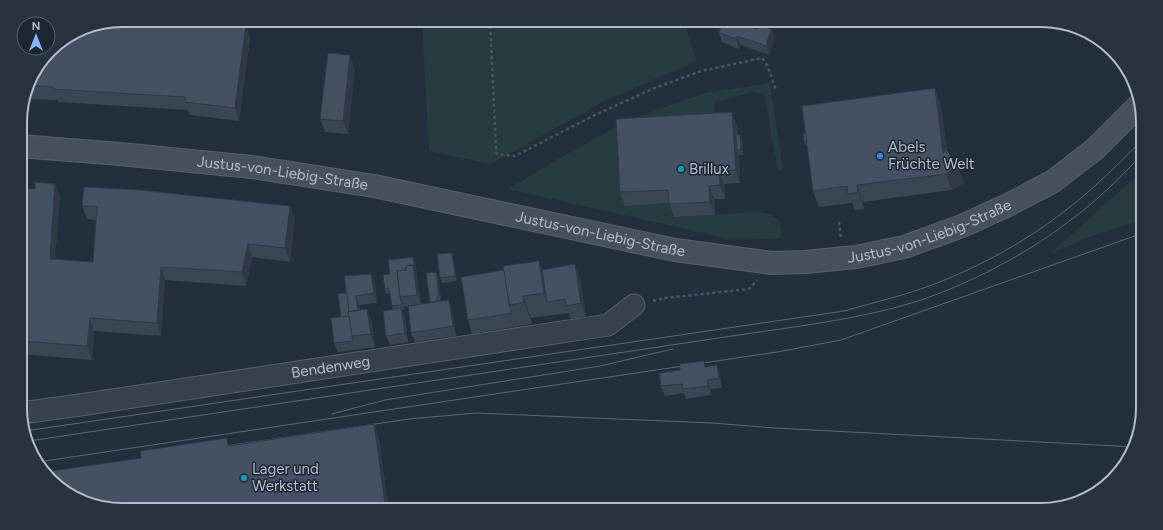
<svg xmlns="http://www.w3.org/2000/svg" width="1163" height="530" font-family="Figtree,sans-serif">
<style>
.green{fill:#263c3f}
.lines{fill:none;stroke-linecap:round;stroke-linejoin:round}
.street-casing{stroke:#565f6c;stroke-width:23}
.secondary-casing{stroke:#565f6c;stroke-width:24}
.path{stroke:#44595c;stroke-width:2.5;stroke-dasharray:3 3;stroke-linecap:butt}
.street{stroke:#38414e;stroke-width:21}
.secondary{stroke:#465061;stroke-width:22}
.tram{stroke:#5a6575;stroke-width:1}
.wall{fill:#3b4654}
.shaded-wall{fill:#303945}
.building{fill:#455162;stroke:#303945}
.shop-dot{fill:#3f7fe0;stroke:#1d2633;stroke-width:1.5}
.culture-dot{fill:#0f9aa8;stroke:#1d2633;stroke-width:1.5}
.labels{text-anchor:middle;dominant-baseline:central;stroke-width:3;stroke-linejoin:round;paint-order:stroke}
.poi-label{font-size:15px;fill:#b4bcc9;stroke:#1d2633;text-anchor:start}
.street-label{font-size:15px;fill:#b4bcc9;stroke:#1d2633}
.rim{fill:none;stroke:#b4bcc9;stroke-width:2}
</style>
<rect width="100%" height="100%" fill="#242f3e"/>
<g class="green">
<polygon points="422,20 683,20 697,61 607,100 491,164 429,151"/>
<polygon points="770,83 783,170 778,171 764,94 753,92 714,102 715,127 625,205 673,203 674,217 759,212 769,214 779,220 782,233 779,239 726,238 508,189 565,155 620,125 665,107 706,93"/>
<polygon points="1142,171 1142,220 1089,237 1050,254"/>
</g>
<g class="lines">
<g class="street-casing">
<g id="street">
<path id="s1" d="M21 413 80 405 608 325 634 305"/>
</g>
</g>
<g class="secondary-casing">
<g id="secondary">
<path id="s2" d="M20 146 120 154 252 167 374 186 675 250 772 263 805 262 856 257 904 247 962 226 1008 205 1052 182 1095 149 1140 104"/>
</g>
</g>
<g class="path">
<polyline points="490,20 496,151 497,154 515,156 593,116 652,89 701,71 762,58 767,65 776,90"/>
<polyline points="839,222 841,239"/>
<polyline points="653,301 665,298 749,289 757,280"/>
</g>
<use href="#street" class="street"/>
<use href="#secondary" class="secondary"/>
<g class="tram">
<polyline points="332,414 385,400 600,366 673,349"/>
<path d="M25 431 844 311C875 302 907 295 937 283 981 266 1024 242 1061 214 1090 192 1117 166 1142 140"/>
<path d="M29 441 725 337C791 327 860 320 924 299 992 275 1058 236 1110 187 1121 177 1132 165 1142 154"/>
<polyline points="219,447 409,419 476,413 712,423 775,428 1135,447"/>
<polyline points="38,462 777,352 841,340 1143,233"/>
</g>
</g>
<g class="wall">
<polygon points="246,25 250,38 239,121 190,115 188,110 58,102 58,100 30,99 27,90 31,77"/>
<polygon points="757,29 771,29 775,38 769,55 741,45 739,49 722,42 719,33"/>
<polygon points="355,69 348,134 325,132 320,119"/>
<polygon points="941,105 947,151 957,166 964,183 952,190 863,202 864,209 855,210 852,203 819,207 813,191 807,146 806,146 804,141"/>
<polygon points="737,126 738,135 742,139 743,155 739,155 740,183 724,184 725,199 714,199 715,215 674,217 669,203 625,206 620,192"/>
<polygon points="55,184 60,197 55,259 93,262 96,220 87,219 82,206 295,219 290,262 252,257 246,286 165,280 161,336 94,331 92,360 21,354 20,188 35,189"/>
<polygon points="413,257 415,261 421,304 430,302 438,276 441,301 452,309 456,336 415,342 411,333 408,306 403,306 404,309 402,310 405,318 408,342 390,345 386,336 393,310 392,306 390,293 386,294 385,289 390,274"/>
<polygon points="453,257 457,281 442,283 440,278"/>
<polygon points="542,270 580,278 586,317 571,319 569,313 531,318 532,324 472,334 468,320"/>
<polygon points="371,274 375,283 377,303 359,305 360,310 367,309 372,323 375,347 338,352 334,343 347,293"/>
<polygon points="706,367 720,374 722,388 710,389 711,395 686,399 684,393 665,396 661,386"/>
</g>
<g class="shaded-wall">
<polygon points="246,25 250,38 239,121 235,108"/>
<polygon points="771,29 775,38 769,55 766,46"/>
<polygon points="737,36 741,45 739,49 736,39"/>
<polygon points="350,55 355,69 348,134 343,121"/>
<polygon points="935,88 941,105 949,170 943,153"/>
<polygon points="732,112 737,126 739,150 737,150 739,155 740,183 736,170"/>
<polygon points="740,135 742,139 743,155 741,150"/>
<polygon points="957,166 964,183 952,190 946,174"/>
<polygon points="719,171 724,184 725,199 720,185"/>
<polygon points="55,184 60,197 54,272 50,259"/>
<polygon points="857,185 863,202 864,209 858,192"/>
<polygon points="709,186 714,199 715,215 710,202"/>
<polygon points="290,206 295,219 290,262 285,248"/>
<polygon points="248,244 252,257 246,286 242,272"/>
<polygon points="452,253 453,257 457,281 455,276"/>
<polygon points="413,257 415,261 421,304 417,295 413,265"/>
<polygon points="539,261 547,283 547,302 544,293"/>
<polygon points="575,264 580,278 586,317 581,303"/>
<polygon points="161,267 165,280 161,336 157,323"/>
<polygon points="436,272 438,276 441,301 439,296"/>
<polygon points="371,274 375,283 377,303 374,293"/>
<polygon points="356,296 359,305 362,324 358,315"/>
<polygon points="523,296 531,318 532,324 524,302"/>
<polygon points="449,300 452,309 456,336 453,326"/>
<polygon points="401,308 405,318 408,342 405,333"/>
<polygon points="367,309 372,323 375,347 371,334"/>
<polygon points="90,318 94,331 92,360 87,346"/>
<polygon points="717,365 720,374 722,388 719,378"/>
<polygon points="707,380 710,389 711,395 708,386"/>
<polygon points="374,424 379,437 389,510 386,510"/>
</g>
<g class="building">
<polygon points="122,20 204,20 246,25 235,108 185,102 185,97 53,89 53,87 28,86 31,77 55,46 83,28"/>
<polygon points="723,20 732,20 757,29 758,24 771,29 766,46 737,36 736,39 719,33"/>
<polygon points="328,53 350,55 343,121 320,119"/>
<polygon points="935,88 943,153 947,150 957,166 946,174 857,185 858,192 848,194 847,186 813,191 802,106"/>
<polygon points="732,112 736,170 719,171 720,185 709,186 710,202 669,204 668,190 620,192 616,119"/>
<polygon points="803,133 805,133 807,141 804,141"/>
<polygon points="736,135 740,135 741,150 737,150"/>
<polygon points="35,182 55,184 50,259 93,262 97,207 82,206 84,187 140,190 290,206 285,248 248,244 242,272 161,267 157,323 90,318 87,346 21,341 20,237 21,228 20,228 20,188 35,189"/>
<polygon points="452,253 455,276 440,278 437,254"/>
<polygon points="413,257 415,270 413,265 406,266 406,270 397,271 400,297 402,305 392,306 389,288 385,289 383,275 390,274 388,260"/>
<polygon points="539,261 544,293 523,296 524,302 509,305 503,266"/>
<polygon points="575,264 581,303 566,306 565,299 547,302 542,270"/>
<polygon points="413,265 417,295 400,297 397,271 406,270 406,266"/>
<polygon points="504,270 509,305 512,313 468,320 461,277"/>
<polygon points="436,272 439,296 437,296 437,301 430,302 426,273"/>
<polygon points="371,274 374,293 356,296 358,310 349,312 344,276"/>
<polygon points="347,293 349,312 348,312 349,316 341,317 338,294"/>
<polygon points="449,300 453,326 411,333 408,306"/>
<polygon points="401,308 405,333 386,336 383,311"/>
<polygon points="367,309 371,334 352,336 348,312"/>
<polygon points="349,316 352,336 353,341 334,343 331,318"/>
<polygon points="704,361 705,367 717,365 719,378 707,380 708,386 683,389 682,384 661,386 659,373 680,370 680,364"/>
<polygon points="374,424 386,510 122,510 83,502 44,472 141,458 140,451 227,438 228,446"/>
<polygon points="492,506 493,510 463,510"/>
</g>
<circle class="shop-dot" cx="880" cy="156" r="4"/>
<g class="culture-dot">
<circle cx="681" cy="169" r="4"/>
<circle cx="244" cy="478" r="4"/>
</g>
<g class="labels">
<g class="poi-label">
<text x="888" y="147">Abels<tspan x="888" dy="17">Früchte Welt</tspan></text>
<text x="689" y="169">Brillux</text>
<text x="252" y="469">Lager und<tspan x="252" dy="17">Werkstatt</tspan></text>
</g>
<g class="street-label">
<text stroke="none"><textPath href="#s2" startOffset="264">Justus-von-Liebig-Straße</textPath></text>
<text stroke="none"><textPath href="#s2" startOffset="924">Justus-von-Liebig-Straße</textPath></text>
<text stroke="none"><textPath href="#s2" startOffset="588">Justus-von-Liebig-Straße</textPath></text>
<text stroke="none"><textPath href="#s1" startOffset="313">Bendenweg</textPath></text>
</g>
</g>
<path d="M0 0H1163V530H0ZM122 27H1041A95 95 0 0 1 1136 122V408A95 95 0 0 1 1041 503H122A95 95 0 0 1 27 408V122A95 95 0 0 1 122 27Z" fill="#29323f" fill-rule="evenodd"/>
<path class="rim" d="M122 27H1041A95 95 0 0 1 1136 122V408A95 95 0 0 1 1041 503H122A95 95 0 0 1 27 408V122A95 95 0 0 1 122 27Z"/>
<g transform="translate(36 36)"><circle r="19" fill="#1d2633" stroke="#59626f"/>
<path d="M0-3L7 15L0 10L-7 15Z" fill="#8ab4f8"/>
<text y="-6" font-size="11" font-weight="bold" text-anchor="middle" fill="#b4bcc9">N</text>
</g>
</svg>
